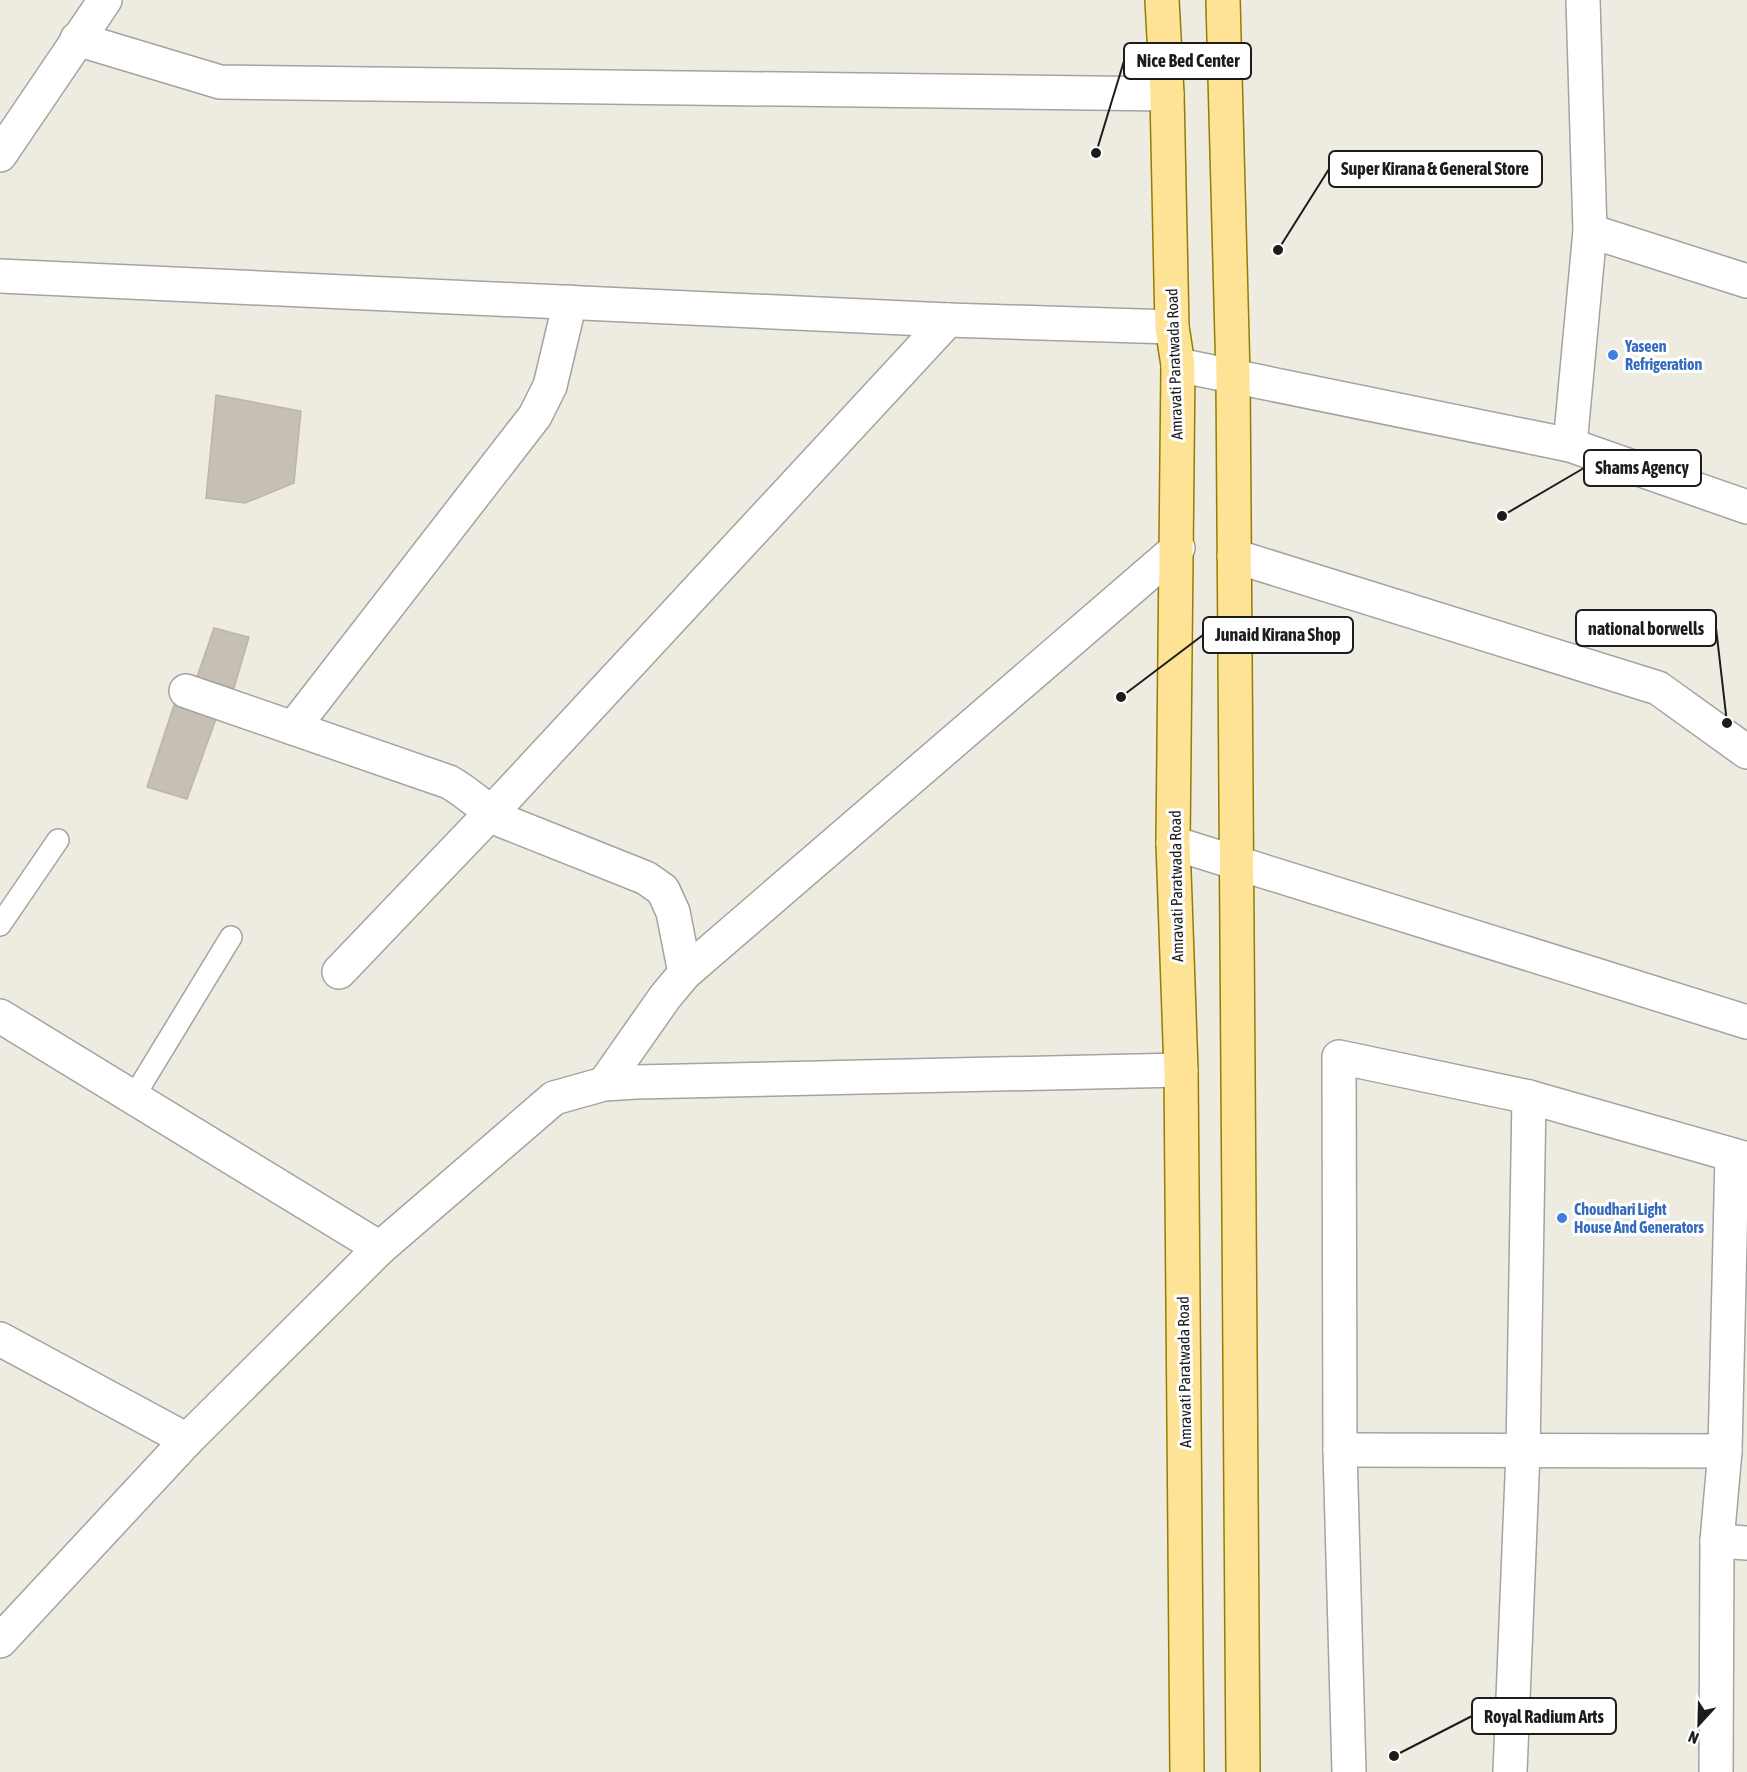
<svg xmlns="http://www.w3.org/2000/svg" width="1747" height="1772" font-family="'Asap Condensed',sans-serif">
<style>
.building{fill:#c6bfb5;stroke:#c0b5a3;stroke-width:1.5}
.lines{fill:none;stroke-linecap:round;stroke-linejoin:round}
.service-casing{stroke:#a3a3a3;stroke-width:24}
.minor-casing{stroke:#a3a3a3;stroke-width:36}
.primary-casing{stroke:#947d00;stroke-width:36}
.service{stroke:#fff;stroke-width:21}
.minor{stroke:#fff;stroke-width:33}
.primary{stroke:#fee396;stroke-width:33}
.shop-dot{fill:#3f7fe0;stroke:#fff;stroke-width:2}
.labels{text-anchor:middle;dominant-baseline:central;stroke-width:6;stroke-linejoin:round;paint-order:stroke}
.shop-label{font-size:16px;font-weight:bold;fill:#366cbe;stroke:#fff;text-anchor:start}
.street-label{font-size:16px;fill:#1c1c1c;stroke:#fff}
.leader{fill:none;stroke:#1c1c1c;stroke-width:2}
.callout-dot{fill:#1c1c1c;stroke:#fff;stroke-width:2}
.callout{fill:#fff;stroke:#1c1c1c;stroke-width:2}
.callout-label{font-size:18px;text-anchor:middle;font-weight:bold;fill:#1c1c1c}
</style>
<rect width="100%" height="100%" fill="#eeece1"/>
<g class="building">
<polygon points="216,395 301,411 294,483 245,503 206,498"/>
<polygon points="214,628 249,637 234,688 197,677"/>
<polygon points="174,705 216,719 187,799 147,787"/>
</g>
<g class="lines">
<g class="service-casing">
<g id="service">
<polyline points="0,925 58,840"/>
<polyline points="133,1098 231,937"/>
</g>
</g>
<g class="minor-casing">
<g id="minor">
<polyline points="77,39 220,82 1167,94"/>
<polyline points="0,155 105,0"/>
<polyline points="1590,231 1747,281"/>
<polyline points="0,276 948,320 1172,327"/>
<polyline points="1178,365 1570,445 1747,507"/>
<polyline points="1570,445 1590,231 1583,0"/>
<polyline points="1234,556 1658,688 1747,752"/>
<path d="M186 691 449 782C469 793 484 809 503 821L646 878 663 890 673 912 685 973"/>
<polyline points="293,728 535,416 550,386 570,302"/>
<polyline points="1173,843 1747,1022"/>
<polyline points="339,972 491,813 948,320"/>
<polyline points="0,1016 380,1248"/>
<polyline points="604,1084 665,997 685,973 1178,548"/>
<polyline points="0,1339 187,1440"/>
<polyline points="1340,1450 1725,1451"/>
<polyline points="1717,1541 1747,1543"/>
<polyline points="0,1641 187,1440 380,1248 554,1098 604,1084 636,1082 1181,1070"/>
<polyline points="1349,1772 1340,1450 1339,1057 1529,1097 1747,1159"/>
<polyline points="1510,1772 1523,1452 1529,1097"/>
<polyline points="1716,1772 1717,1541 1725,1451 1732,1155"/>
</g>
</g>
<g class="primary-casing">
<g id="primary">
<polyline points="1162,0 1167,94 1172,327 1178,365 1173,843 1181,1070 1187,1772"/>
<polyline points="1223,0 1233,376 1243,1772"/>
</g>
</g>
<use href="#service" class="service"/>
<use href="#minor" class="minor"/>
<use href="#primary" class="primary"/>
</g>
<g class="shop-dot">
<circle cx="1613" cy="355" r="6"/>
<circle cx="1562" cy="1218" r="6"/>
</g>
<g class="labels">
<g class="shop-label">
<text x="1625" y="346">Yaseen<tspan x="1625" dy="18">Refrigeration</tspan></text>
<text x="1574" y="1209">Choudhari Light<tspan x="1574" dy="18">House And Generators</tspan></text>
</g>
<g class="street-label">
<text transform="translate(1174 364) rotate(-92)">Amravati Paratwada Road</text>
<text transform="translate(1176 886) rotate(-91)">Amravati Paratwada Road</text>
<text transform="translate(1184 1372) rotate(-91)">Amravati Paratwada Road</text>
</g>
</g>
<path class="leader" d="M1096 153L1124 61M1278 250L1329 169M1502 516L1584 468M1727 723L1716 628M1121 697L1203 635M1394 1756L1472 1716"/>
<g class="callout-dot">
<circle cx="1096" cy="153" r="6"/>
<circle cx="1278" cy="250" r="6"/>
<circle cx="1502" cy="516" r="6"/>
<circle cx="1727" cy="723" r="6"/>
<circle cx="1121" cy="697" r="6"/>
<circle cx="1394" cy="1756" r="6"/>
</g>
<g class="callout">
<rect x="1124" y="43" width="127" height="36" rx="6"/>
<rect x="1329" y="151" width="213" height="36" rx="6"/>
<rect x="1584" y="450" width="117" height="36" rx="6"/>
<rect x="1576" y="610" width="140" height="36" rx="6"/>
<rect x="1203" y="617" width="150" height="36" rx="6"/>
<rect x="1472" y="1698" width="144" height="36" rx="6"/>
</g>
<g class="callout-label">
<text x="1188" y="67">Nice Bed Center</text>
<text x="1435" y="175">Super Kirana &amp; General Store</text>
<text x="1642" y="474">Shams Agency</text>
<text x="1646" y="635">national borwells</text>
<text x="1278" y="641">Junaid Kirana Shop</text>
<text x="1544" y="1723">Royal Radium Arts</text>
</g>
<g transform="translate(1699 1724) rotate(202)" stroke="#ffffff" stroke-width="4.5" paint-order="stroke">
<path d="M0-4.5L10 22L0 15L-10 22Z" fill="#1c1c1c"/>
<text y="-9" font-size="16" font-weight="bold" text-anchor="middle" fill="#1c1c1c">N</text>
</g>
</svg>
